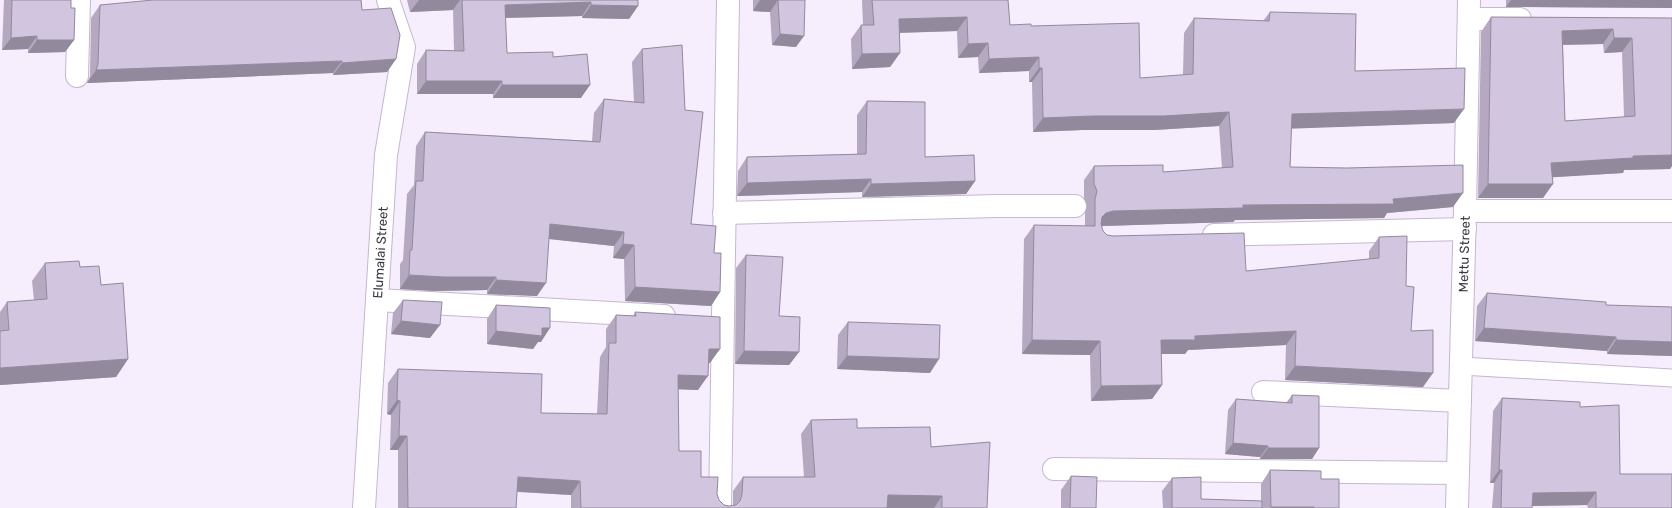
<svg xmlns="http://www.w3.org/2000/svg" width="1672" height="508" font-family="Rubik,sans-serif">
<style>
.lines{fill:none;stroke-linecap:round;stroke-linejoin:round}
.service-casing{stroke:#c5b7cf;stroke-width:19}
.minor-casing{stroke:#c5b7cf;stroke-width:24}
.service{stroke:#fff;stroke-width:17}
.minor{stroke:#fff;stroke-width:22}
.wall{fill:#b4a9c0;fill-rule:evenodd}
.shaded-wall{fill:#928a9c}
.building{fill:#d1c5df;stroke:#928a9c;fill-rule:evenodd}
.labels{text-anchor:middle;dominant-baseline:central;stroke-width:3.5;stroke-linejoin:round;paint-order:stroke}
.street-label{font-size:13px;fill:#3c3741;stroke:#fff}
</style>
<rect width="100%" height="100%" fill="#f6edfd"/>
<g class="lines">
<g class="service-casing">
<polyline id="service" points="1461,366 1672,378"/>
</g>
<g class="minor-casing">
<g id="minor">
<polyline points="1469,19 1520,19"/>
<polyline points="77,76 79,0"/>
<polyline points="1465,211 1672,211"/>
<polyline points="724,213 997,206 1075,206"/>
<polyline points="1214,235 1465,229"/>
<polyline points="377,300 664,316"/>
<polyline points="1263,392 1460,401"/>
<polyline points="1054,469 1457,473"/>
<path id="s1" d="M364 508 386 155 404 47 388 0"/>
<polyline points="720,508 728,0"/>
<path id="s2" d="M1457 508 1465 211 1469 0"/>
</g>
</g>
<use href="#service" class="service"/>
<use href="#minor" class="minor"/>
</g>
<g class="wall">
<polygon points="4,0 71,0 71,8 74,40 65,52 28,53 28,49 2,50"/>
<polygon points="150,0 361,0 362,10 396,59 387,72 333,75 333,73 87,83 90,76 91,18 100,5 149,1"/>
<polygon points="407,0 638,0 638,6 629,19 582,18 582,16 505,18 507,53 553,57 581,98 493,98 493,94 417,94 417,64 426,50 454,51 453,10 410,12"/>
<polygon points="753,0 805,0 796,47 772,45 770,12 753,11"/>
<polygon points="862,0 1008,0 1010,25 1031,26 1140,78 1183,75 1184,33 1194,18 1263,21 1270,12 1355,71 1454,123 1291,128 1290,167 1453,207 1387,213 1384,218 1235,220 1233,222 1101,226 1103,231 1107,235 1246,271 1369,259 1369,251 1379,237 1406,286 1411,331 1423,387 1285,380 1286,345 1188,350 1185,354 1161,354 1162,385 1152,399 1091,401 1090,355 1022,354 1024,239 1034,225 1085,226 1085,213 1087,206 1084,198 1084,180 1094,166 1163,172 1222,168 1219,126 1154,130 1082,130 1033,132 1032,82 1029,82 1029,71 979,73 978,57 958,58 957,31 900,33 900,53 890,67 852,69 851,39 861,25 863,25"/>
<polygon points="1506,0 1672,0 1672,8 1506,7"/>
<path d="M1491 17 1672 18V166L1670 169 1624 170 1623 173 1552 177 1543 198H1478L1481 32ZM1603 44 1604 53 1622 52 1624 117 1565 121 1563 45Z"/>
<polygon points="642,49 691,224 714,253 720,292 711,306 625,301 624,259 613,258 614,246 549,239 537,296 487,294 487,290 435,291 400,289 400,264 403,260 407,194 414,185 416,146 425,132 592,141 594,113 604,99 634,102 632,62"/>
<polygon points="867,101 925,157 975,181 966,194 862,197 862,192 737,196 738,171 747,157 857,154 857,115"/>
<polygon points="746,255 799,352 789,365 735,364 736,268"/>
<polygon points="45,263 80,267 101,285 128,359 116,377 0,385 0,312 7,302 34,300 32,281"/>
<polygon points="1487,293 1606,305 1672,307 1672,356 1607,354 1607,351 1475,341 1477,306"/>
<polygon points="403,300 430,338 391,334 393,313"/>
<polygon points="496,305 541,342 538,342 533,349 487,344 487,319"/>
<polygon points="635,312 710,363 709,363 698,390 678,389 679,451 701,477 717,494 719,500 724,505 729,506 733,506 733,491 743,477 804,477 801,434 811,420 857,428 931,447 987,508 571,508 571,495 517,492 516,508 398,508 398,450 390,450 391,415 387,414 388,383 398,369 541,413 597,414 600,357 606,347 606,329 616,315 633,316"/>
<polygon points="848,322 930,373 837,369 838,335"/>
<polygon points="1292,395 1319,448 1312,459 1260,459 1260,457 1225,454 1228,410 1236,399 1286,403"/>
<polygon points="1502,398 1580,407 1620,474 1672,508 1588,508 1587,505 1532,506 1532,508 1492,508 1494,483 1490,483 1493,411"/>
<polygon points="1270,470 1321,479 1339,508 1163,508 1162,491 1172,478 1201,499 1261,501 1261,484"/>
<polygon points="1071,476 1096,508 1061,508 1061,490"/>
</g>
<g class="shaded-wall">
<polygon points="419,0 460,0 453,10 410,12"/>
<polygon points="760,0 778,0 770,12 753,11"/>
<polygon points="1511,0 1672,0 1672,8 1506,7"/>
<polygon points="591,2 582,16 495,18 505,5"/>
<polygon points="591,5 638,6 629,19 582,18"/>
<polygon points="967,17 957,31 889,33 899,19"/>
<polygon points="1613,29 1603,44 1552,45 1562,31"/>
<polygon points="780,34 804,36 796,47 772,45"/>
<polygon points="37,36 28,49 2,50 11,38"/>
<polygon points="1614,38 1632,38 1622,52 1604,53"/>
<polygon points="37,40 74,40 65,52 28,53"/>
<polygon points="988,43 978,57 958,58 968,44"/>
<polygon points="900,53 890,67 852,69 862,54"/>
<polygon points="1039,57 1029,71 979,73 989,59"/>
<polygon points="396,59 387,72 333,75 342,63"/>
<polygon points="342,61 333,73 87,83 96,70"/>
<polygon points="1039,68 1042,68 1032,82 1029,82"/>
<polygon points="426,81 502,81 493,94 417,94"/>
<polygon points="502,85 590,85 581,98 493,98"/>
<polygon points="1464,109 1454,123 1282,129 1292,114"/>
<polygon points="1229,112 1219,126 1154,130 1082,130 1033,132 1043,118 1092,116"/>
<polygon points="1672,155 1672,166 1670,169 1624,170 1623,173 1541,178 1551,163 1633,156"/>
<polygon points="871,179 862,192 737,196 747,183"/>
<polygon points="975,181 966,194 862,197 871,184"/>
<polygon points="1488,184 1553,184 1543,198 1478,198"/>
<polygon points="1463,193 1453,207 1387,213 1384,218 1235,220 1233,222 1103,226 1096,228 1102,217 1106,213 1113,211 1393,199"/>
<polygon points="550,224 624,232 614,246 540,238"/>
<polygon points="623,244 634,245 624,259 613,258"/>
<polygon points="409,275 496,277 487,290 435,291 400,289"/>
<polygon points="496,280 546,283 537,296 487,294"/>
<polygon points="635,287 720,292 711,306 625,301"/>
<polygon points="401,321 440,325 430,338 391,334"/>
<polygon points="542,328 550,328 541,342 538,342 533,349 487,344 496,331"/>
<polygon points="1484,328 1616,337 1607,351 1475,341"/>
<polygon points="1296,331 1286,345 1188,350 1185,354 1151,354 1161,340 1195,336"/>
<polygon points="1032,340 1100,341 1090,355 1022,354"/>
<polygon points="1616,340 1672,342 1672,356 1607,354"/>
<polygon points="709,349 720,349 710,363 699,363"/>
<polygon points="744,351 799,352 789,365 735,364"/>
<polygon points="847,356 939,359 930,373 837,369"/>
<polygon points="128,359 116,377 0,385 0,368"/>
<polygon points="1295,366 1433,373 1423,387 1285,380"/>
<polygon points="678,375 708,376 698,390 668,389"/>
<polygon points="1162,385 1152,399 1091,401 1101,386"/>
<polygon points="397,400 400,401 391,415 387,414"/>
<polygon points="399,436 407,436 398,450 390,450"/>
<polygon points="1233,443 1268,446 1260,457 1225,454"/>
<polygon points="1268,448 1319,448 1312,459 1260,459"/>
<polygon points="1499,470 1502,470 1494,483 1490,483"/>
<polygon points="518,477 580,481 571,495 508,491"/>
<polygon points="1596,492 1587,505 1524,506 1533,493"/>
<polygon points="888,495 942,496 934,508 879,508"/>
<polygon points="1271,507 1314,507 1313,508 1270,508"/>
</g>
<g class="building">
<polygon points="12,0 71,0 71,8 75,8 74,40 37,40 37,36 11,38"/>
<polygon points="153,0 361,0 362,10 391,8 400,35 396,59 342,63 342,61 96,70 98,64 100,5"/>
<polygon points="462,0 638,0 638,6 591,5 591,2 505,5 507,53 553,52 553,57 587,54 590,85 502,85 502,81 426,81 426,50 464,51"/>
<polygon points="771,0 805,0 804,36 780,34 778,0"/>
<polygon points="872,0 1008,0 1010,25 1031,24 1031,26 1139,23 1140,78 1193,74 1194,18 1269,21 1270,12 1356,14 1355,71 1465,68 1464,109 1292,114 1290,167 1347,168 1463,165 1463,193 1393,199 1394,204 1243,205 1243,208 1113,211 1106,213 1102,217 1101,224 1103,231 1107,235 1113,236 1244,233 1246,271 1379,258 1379,237 1407,236 1406,286 1414,287 1411,331 1433,330 1433,373 1295,366 1296,331 1195,336 1195,340 1161,340 1162,385 1101,386 1100,341 1032,340 1034,225 1095,226 1095,199 1097,191 1094,184 1094,166 1163,165 1163,172 1233,167 1229,112 1164,116 1092,116 1043,118 1042,68 1039,68 1039,57 989,59 988,43 968,44 967,17 899,19 900,53 862,54 861,25 874,25"/>
<path d="M1491 17 1672 18V155L1633 156V158L1551 163 1553 184H1488ZM1613 29 1614 38H1632L1635 116 1565 121 1562 31Z"/>
<polygon points="682,45 685,110 703,112 691,224 716,226 714,253 721,253 720,292 635,287 634,245 623,244 624,232 550,224 546,283 496,280 496,277 444,277 409,275 410,250 412,250 416,181 423,181 425,132 600,142 604,99 644,103 642,49"/>
<polygon points="867,101 925,102 925,157 974,155 975,181 871,184 871,179 747,183 747,157 866,154"/>
<polygon points="746,255 783,257 779,316 800,317 799,352 744,351"/>
<polygon points="79,261 80,267 99,266 101,285 123,283 128,359 0,368 0,331 9,330 7,302 47,299 45,263"/>
<polygon points="1487,293 1606,302 1606,305 1672,307 1672,342 1616,340 1616,337 1484,328"/>
<polygon points="403,300 442,302 440,325 401,321"/>
<polygon points="496,305 550,308 550,328 542,328 542,336 496,331"/>
<polygon points="635,312 720,317 720,349 709,349 708,376 678,375 679,451 701,451 701,477 718,477 717,494 719,500 724,505 729,506 736,505 740,501 742,494 743,477 815,477 811,420 857,419 857,428 930,427 931,447 990,442 987,508 942,508 942,496 888,495 887,508 581,508 580,481 518,477 516,508 408,508 407,436 399,436 400,401 397,400 398,369 542,374 541,413 607,414 609,343 616,343 616,315 636,316"/>
<polygon points="848,322 940,325 939,359 847,356"/>
<polygon points="1292,395 1319,396 1319,448 1268,448 1268,446 1233,443 1236,399 1292,403"/>
<polygon points="1502,398 1580,402 1580,407 1619,405 1620,474 1672,474 1672,508 1596,508 1596,492 1533,493 1532,508 1501,508 1502,470 1499,470"/>
<polygon points="1270,470 1321,471 1321,479 1339,479 1339,508 1314,508 1314,507 1271,507"/>
<polygon points="1071,476 1097,477 1096,508 1070,508"/>
<polygon points="1201,477 1201,499 1262,501 1262,508 1172,508 1172,478"/>
</g>
<g class="labels">
<g class="street-label">
<text stroke="none"><textPath href="#s1" startOffset="256">Elumalai Street</textPath></text>
<text stroke="none"><textPath href="#s2" startOffset="254">Mettu Street</textPath></text>
</g>
</g>
</svg>
